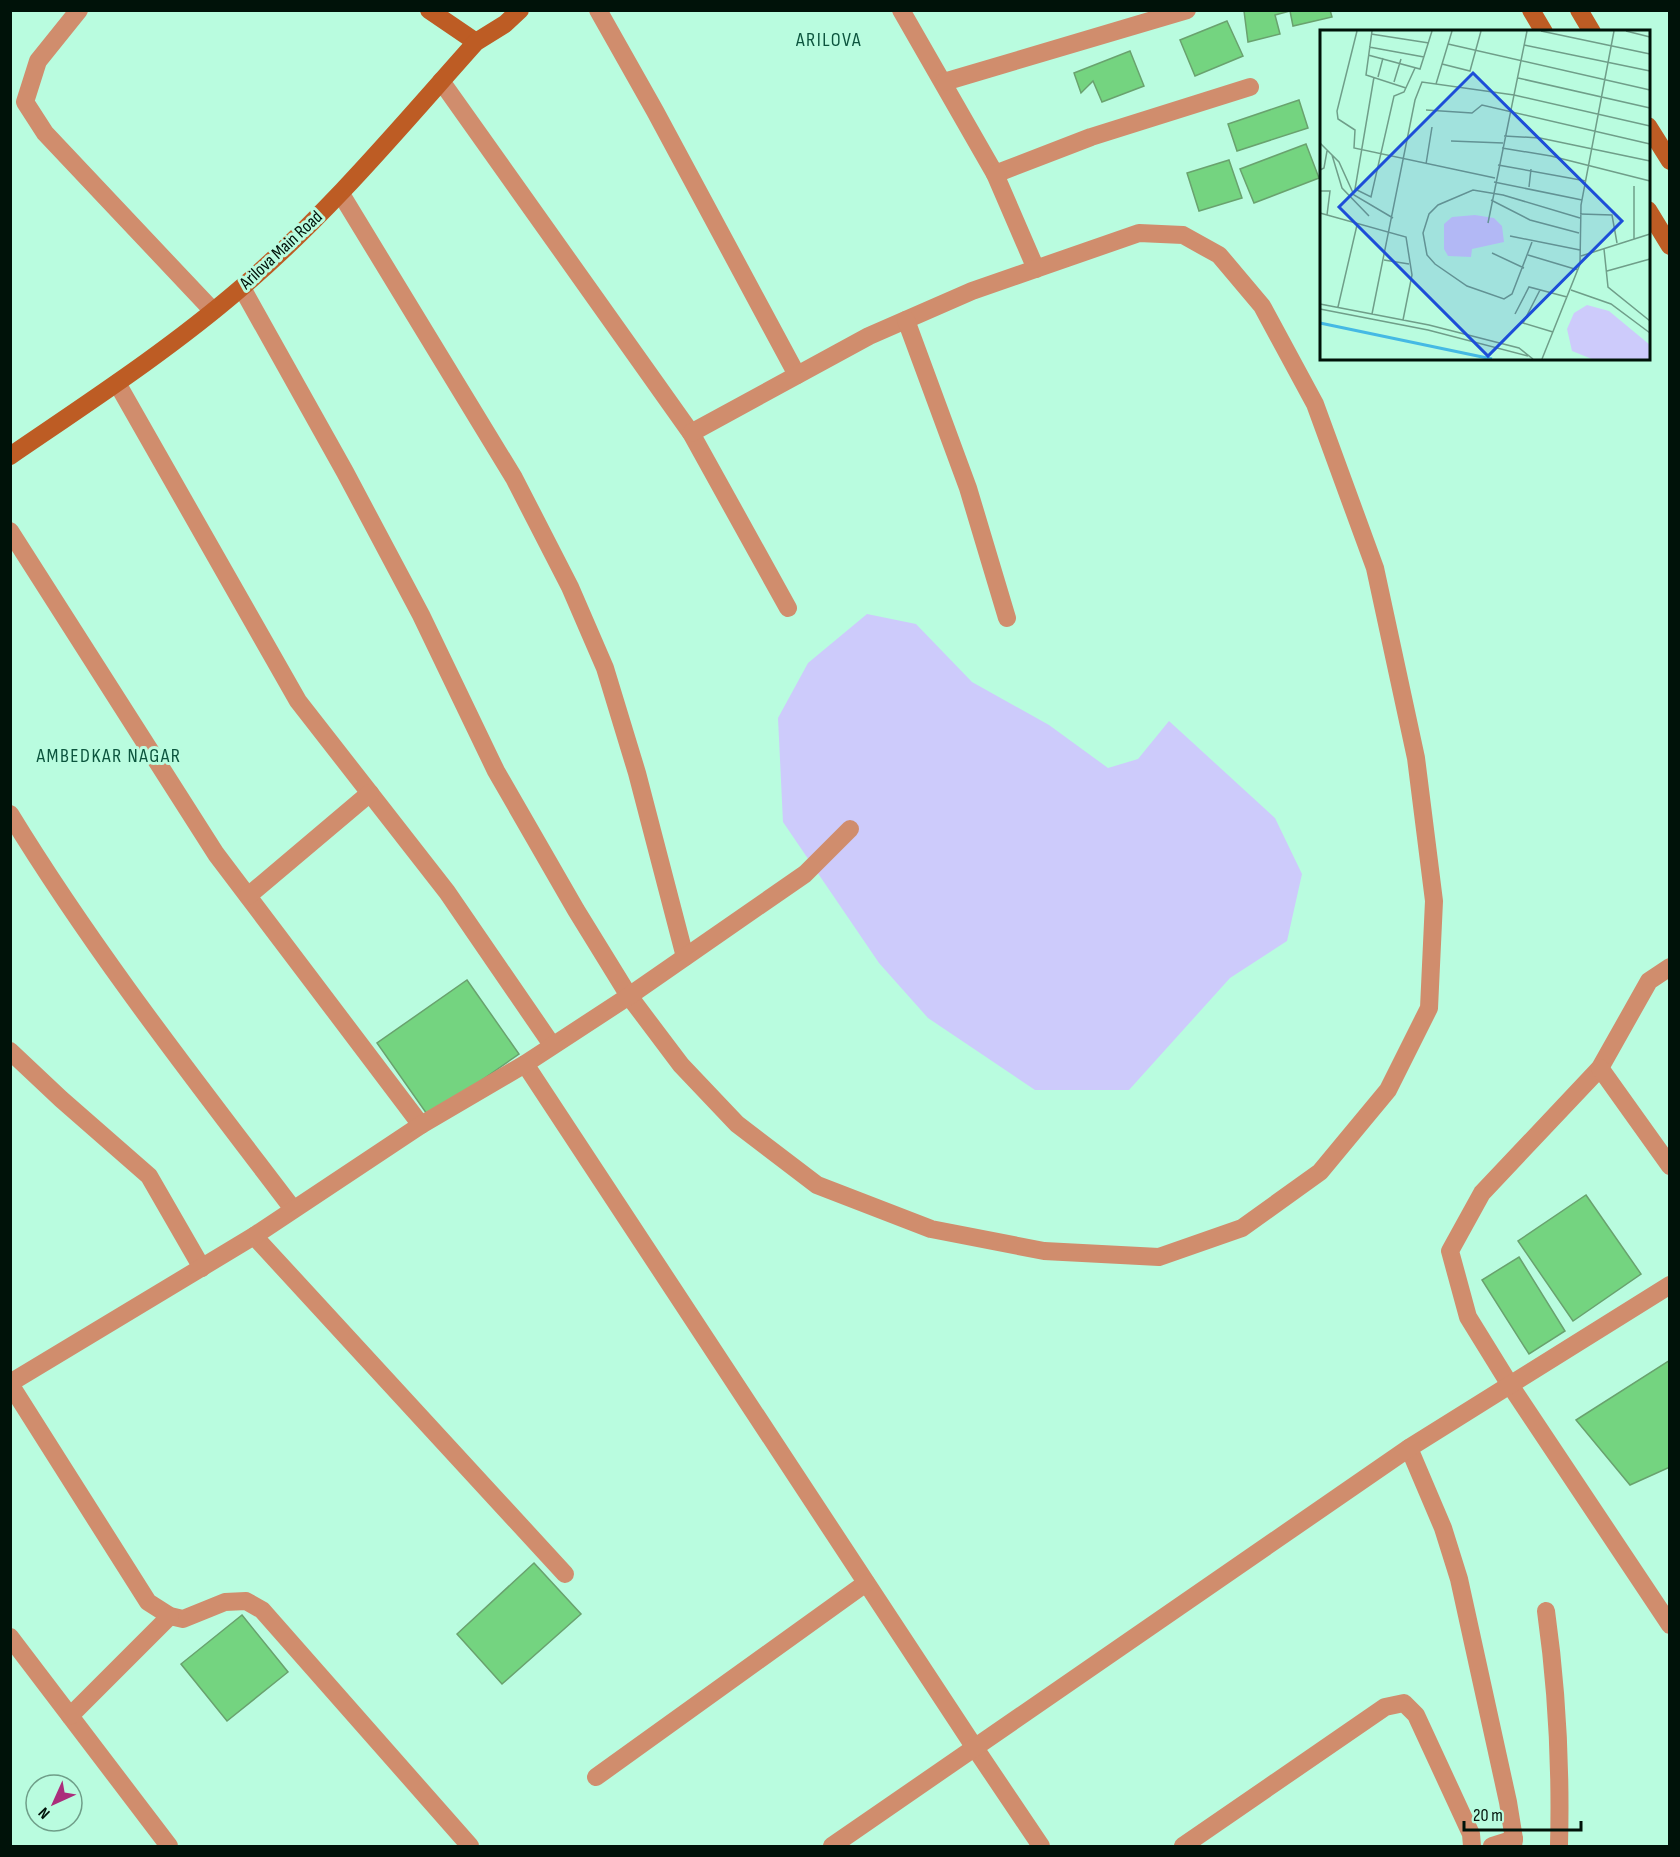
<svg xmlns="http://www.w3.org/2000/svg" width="1680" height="1857" font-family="'Sofia Sans Condensed',sans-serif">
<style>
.green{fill:#cdcbfb}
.building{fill:#74d480;stroke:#69a26e;stroke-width:1.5}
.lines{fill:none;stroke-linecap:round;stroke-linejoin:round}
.street{stroke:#d08d6d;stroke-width:18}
.secondary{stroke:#bd5c24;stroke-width:18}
.labels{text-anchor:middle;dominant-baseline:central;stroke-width:6;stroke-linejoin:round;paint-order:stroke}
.street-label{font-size:18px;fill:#001209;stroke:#b9fcdf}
.neighbourhood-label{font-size:20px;letter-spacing:1.5px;fill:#0c553e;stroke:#b9fcdf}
.inset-river{fill:none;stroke:#45b9e4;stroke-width:3}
.inset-road{fill:none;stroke:#6f9e89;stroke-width:1.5}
.view{fill:#1d4ed8;fill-opacity:0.15;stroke:#1d4ed8;stroke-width:3}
.inset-edge{fill:none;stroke:#001209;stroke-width:3}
</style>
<rect width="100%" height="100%" fill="#b9fcdf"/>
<polygon class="green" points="867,614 916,624 972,682 1049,725 1108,768 1138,759 1169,721 1275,818 1302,874 1287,941 1230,978 1129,1090 1035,1090 928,1018 879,963 783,822 778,718 808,663"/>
<g class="building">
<polygon points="1330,10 1332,17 1293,26 1290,11 1275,15 1280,34 1248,42 1244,11"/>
<polygon points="1227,21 1243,56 1195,76 1180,40"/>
<polygon points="1130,51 1144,86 1102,102 1093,81 1081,93 1074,73"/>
<polygon points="1299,100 1308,128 1237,151 1228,124"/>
<polygon points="1306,144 1319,178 1254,203 1240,169"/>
<polygon points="1229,160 1242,198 1199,211 1187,173"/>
<polygon points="467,980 519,1054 429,1117 377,1043"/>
<polygon points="1586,1195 1641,1274 1573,1321 1518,1241"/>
<polygon points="1519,1257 1565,1331 1529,1354 1482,1280"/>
<polygon points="1670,1360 1670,1467 1630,1485 1576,1420"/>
<polygon points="534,1563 581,1614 502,1684 457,1634"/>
<polygon points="242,1615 288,1672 227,1721 181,1664"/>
</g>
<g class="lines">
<g class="street">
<polyline points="79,10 38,61 25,102 45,133 213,311"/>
<polyline points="598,10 655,111 797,375"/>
<polyline points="901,10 995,174 1091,137 1250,87"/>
<polyline points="441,81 691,433 788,608"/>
<polyline points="944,82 1187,10"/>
<polyline points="995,174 1036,269"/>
<polyline points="341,194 514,478 570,587 605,668 637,773 685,957"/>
<polyline points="242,288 345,472 421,615 496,771 576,910 629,996 681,1065 737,1124 817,1185 931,1229 1044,1251 1159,1257 1242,1228 1320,1172 1388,1090 1429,1008 1434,901 1416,758 1375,568 1315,404 1262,306 1219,255 1183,235 1139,233 972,291 869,336 691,433"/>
<polyline points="906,320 968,488 1007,618"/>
<polyline points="117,383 298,701 447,892 552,1045"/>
<polyline points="10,531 216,854 421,1125"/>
<path d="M10 814C95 953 195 1080 293 1209"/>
<polyline points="248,896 370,793"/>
<polyline points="1670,967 1649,981 1600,1068 1482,1193 1450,1251 1468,1317 1510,1385 1670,1625"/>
<polyline points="10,1051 61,1099 149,1176 202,1268"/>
<polyline points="525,1064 975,1748 1041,1846"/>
<polyline points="1600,1068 1670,1166"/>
<polyline points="254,1236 565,1574"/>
<polyline points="10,1383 254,1236 421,1125 525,1064 629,996 805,874 850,829"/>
<polyline points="10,1384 148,1602 170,1616 183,1619 225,1602 246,1601 262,1610 470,1846"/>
<polyline points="1409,1448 1443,1528 1459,1579 1508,1802 1514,1839 1513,1846"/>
<path d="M1546 1611C1557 1689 1561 1768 1559 1846"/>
<polyline points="10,1637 169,1846"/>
<polyline points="70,1716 170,1616"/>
<polyline points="596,1777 866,1583"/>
<polyline points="832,1846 1409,1448 1670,1285"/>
<polyline points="1183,1846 1385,1707 1404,1703 1416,1715 1471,1834 1472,1846"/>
<polyline points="1492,1846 1514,1839"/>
</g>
<g class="secondary">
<polyline points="429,10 476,42"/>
<polyline points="1531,10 1544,32"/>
<polyline points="1579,10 1592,32"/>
<polyline points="1648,126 1670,161"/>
<polyline points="1648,210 1670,246"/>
<path d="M10 456C89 402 169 350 241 288 328 214 401 126 476 42L505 24 520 10"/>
</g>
</g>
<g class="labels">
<g class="street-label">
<text transform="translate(281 250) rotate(-43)">Arilova Main Road</text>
</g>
<g class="neighbourhood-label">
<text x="829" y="40">ARILOVA</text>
<text x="109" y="756">AMBEDKAR NAGAR</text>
</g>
</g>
<g transform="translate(1320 30)">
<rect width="330" height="330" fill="#b9fcdf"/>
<path d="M155 185 174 188 182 196 184 212 152 219 151 227 128 226 124 219V194L132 187ZM267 275 289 281 330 315V329H272L252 321 247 299 254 283Z" fill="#cdcbfb"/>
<path class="inset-river" d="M0 293 172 329"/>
<path class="inset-road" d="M37 1 17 81 18 89 35 100 34 118 175 148M52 1 46 45 86 58M221 1 330 24M306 1 330 7M51 4 109 13M128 14 330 60M204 15 330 41M49 17 104 27M48 25 100 39 112 1M122 34 150 41 161 1M54 47 35 159 51 167 74 66 84 62 95 38M58 47 63 28M198 48 330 78M74 52 81 29M116 54 132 1M106 80 152 83 162 75 330 114M184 106 220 108 330 131M131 111 183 113M0 113 19 132 34 165 73 188M182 118 231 126 330 151M12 125 22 158 49 186M106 134 112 97M178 135 266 151M0 140 4 138 7 121M174 152 262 170M209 157 211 139M0 161H10L7 185M171 170 210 190 259 203M0 183 86 207 92 245 83 290M260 184 292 185 297 213M168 193 207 1M190 206 260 220M314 209V156M212 212 192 264 184 269 147 256 115 234 107 225 103 203 109 184 118 175 153 160 183 165 260 188M284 219 288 257 330 291M172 223 204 238M208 225 258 240M261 226 330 204M64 230 89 234M287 241 330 229M220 260 203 293 233 302M251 260 291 274 330 303M0 274 109 295 199 318 213 329M18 277 37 195M0 279 108 300 208 326M52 284 95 70 102 52 194 65 330 96M195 284 209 257 247 267M222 329 260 234 261 175 294 1"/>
<path class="view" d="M153 43 302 191 168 326 19 177Z"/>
<rect width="330" height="330" class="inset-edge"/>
</g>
<rect width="1680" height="1857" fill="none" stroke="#001209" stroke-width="24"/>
<g transform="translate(54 1803) rotate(225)"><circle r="28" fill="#b9fcdf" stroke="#6f9e89" stroke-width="1.5"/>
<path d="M0-4.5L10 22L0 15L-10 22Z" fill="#ab2d7c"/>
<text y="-9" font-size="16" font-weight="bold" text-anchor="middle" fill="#001209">N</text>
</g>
<path d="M1464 1821v9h117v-9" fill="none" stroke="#001209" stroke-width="3"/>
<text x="1473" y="1821" font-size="18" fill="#001209" stroke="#b9fcdf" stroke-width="4.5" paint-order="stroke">20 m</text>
</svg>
